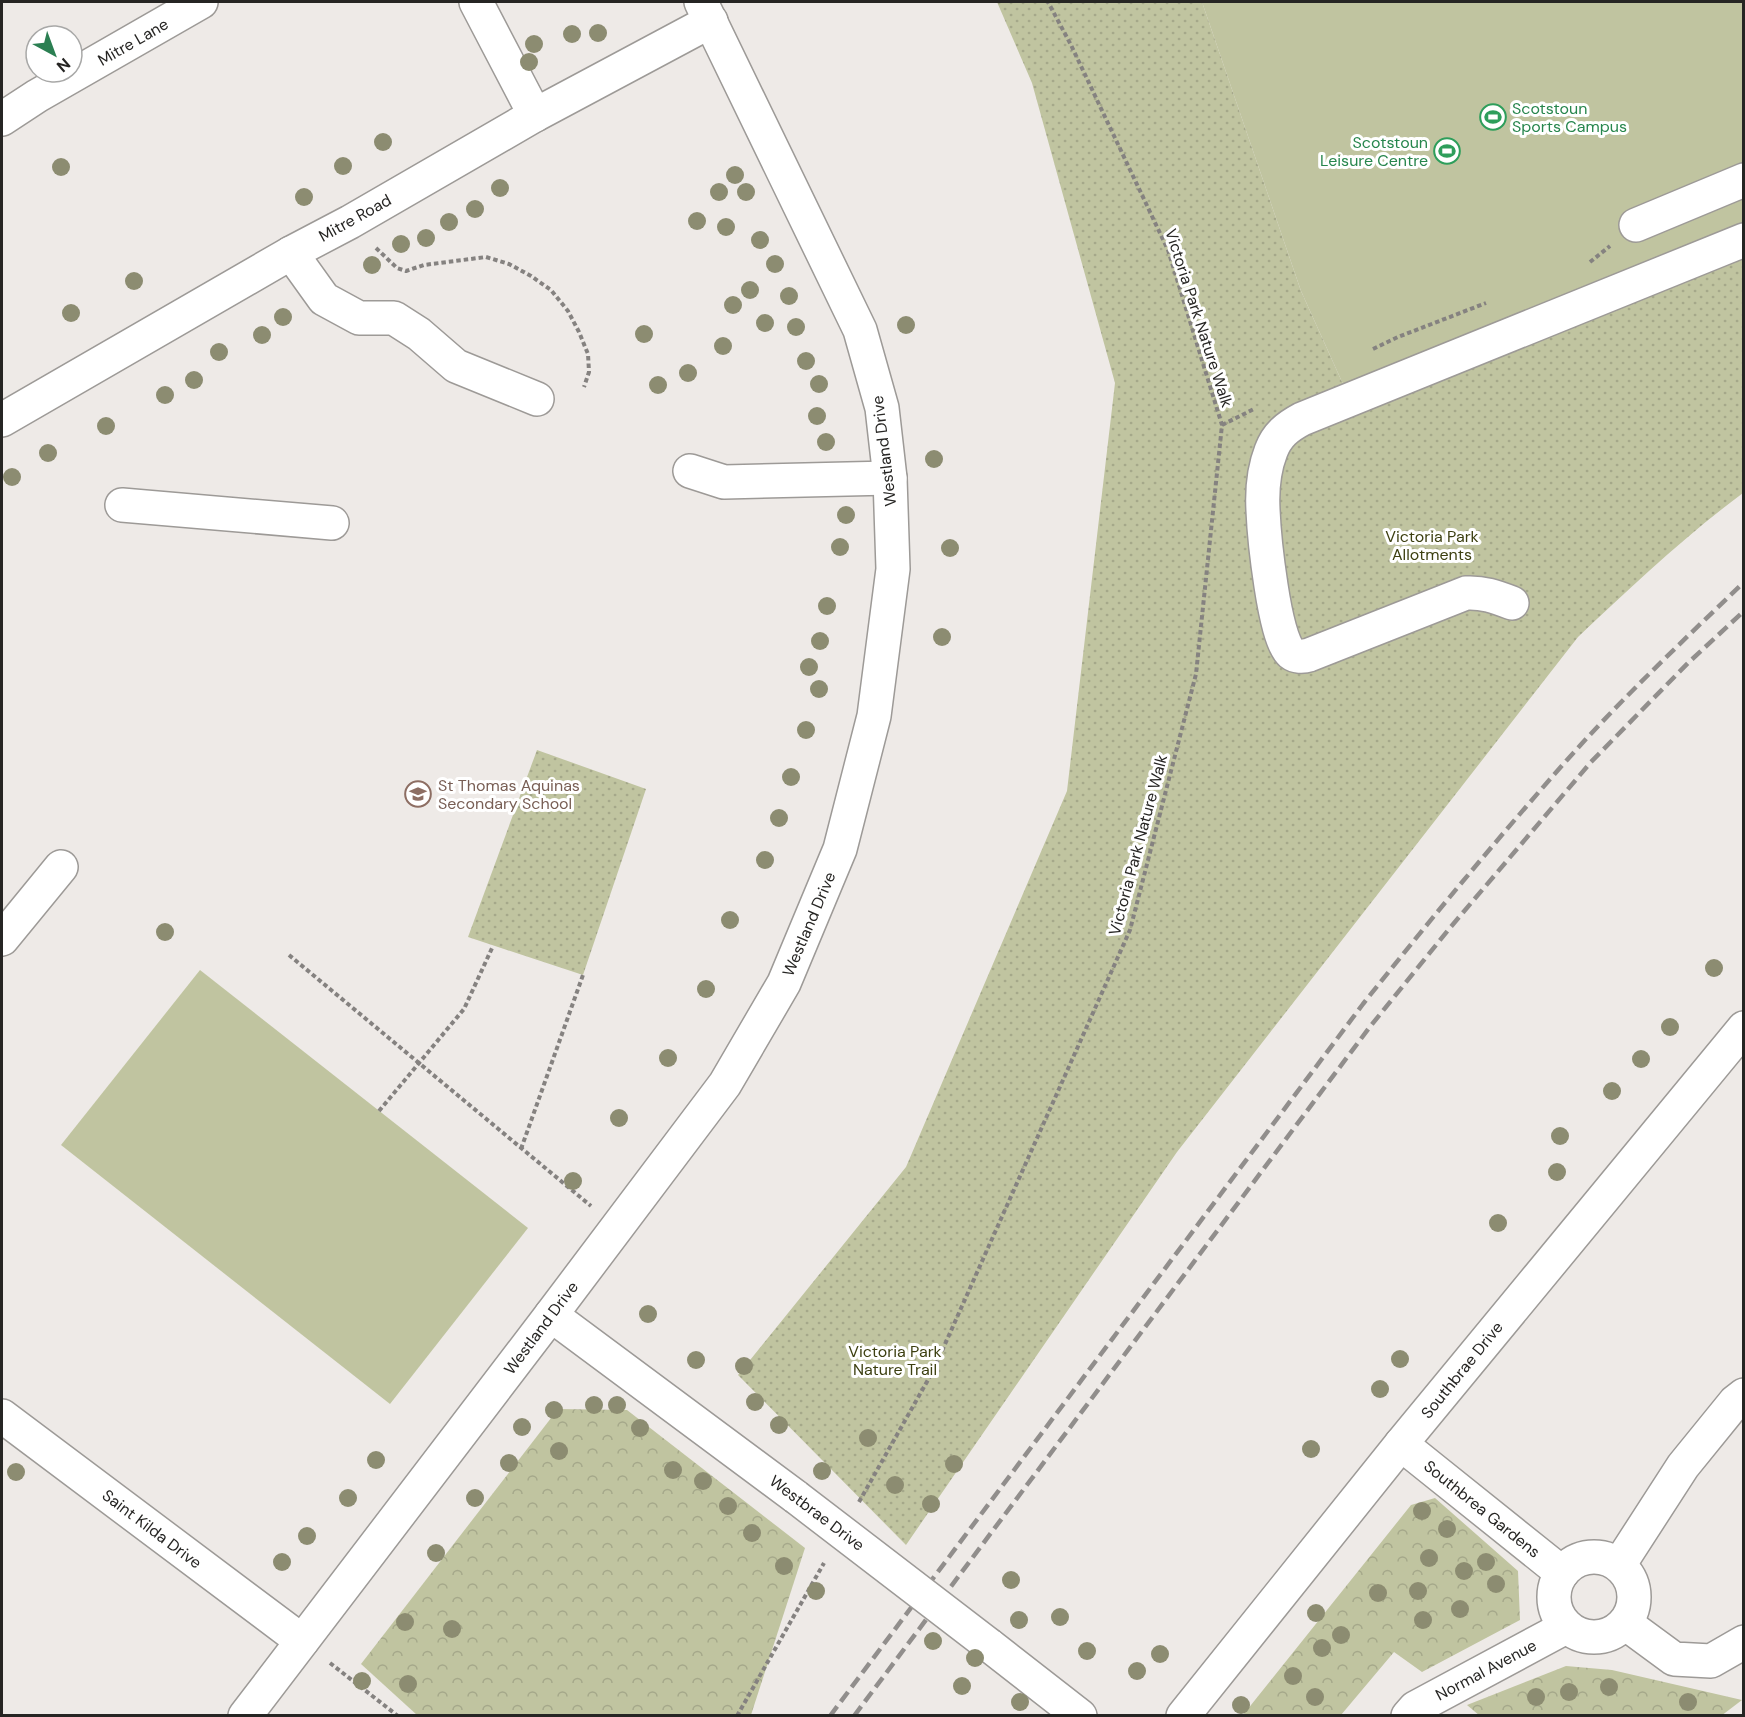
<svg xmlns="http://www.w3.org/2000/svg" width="1745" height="1717" font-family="'DM Sans',sans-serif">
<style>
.grass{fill:#c0c4a0}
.forest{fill:url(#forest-crowns)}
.park{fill:url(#park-dots)}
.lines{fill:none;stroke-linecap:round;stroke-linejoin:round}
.minor-casing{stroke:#9d9a97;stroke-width:36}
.path{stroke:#858280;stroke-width:4;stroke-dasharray:4.5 3;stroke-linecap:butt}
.minor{stroke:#fff;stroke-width:33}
.rail{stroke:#918e8c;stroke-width:4.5;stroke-dasharray:12 6;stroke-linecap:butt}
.minor-bridge-casing{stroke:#9d9a97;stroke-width:36;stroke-linecap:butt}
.minor-bridge{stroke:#fff;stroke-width:33}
.tree{fill:#8c8c71}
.labels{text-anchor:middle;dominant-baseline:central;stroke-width:6;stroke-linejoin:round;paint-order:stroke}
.street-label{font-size:16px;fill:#262523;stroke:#fff}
.leisure-label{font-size:16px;fill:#27864d;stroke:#fff;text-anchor:start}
.park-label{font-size:16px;fill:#3c3f10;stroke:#fff}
.education-label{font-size:16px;fill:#785e54;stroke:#fff;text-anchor:start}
</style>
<defs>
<pattern id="forest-crowns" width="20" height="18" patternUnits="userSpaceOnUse" patternTransform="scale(1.5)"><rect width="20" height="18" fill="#c0c4a0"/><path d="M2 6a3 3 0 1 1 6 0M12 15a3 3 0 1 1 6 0" fill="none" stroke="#a5a88a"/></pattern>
<pattern id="park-dots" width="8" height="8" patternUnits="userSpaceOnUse" patternTransform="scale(1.5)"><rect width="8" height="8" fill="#c0c4a0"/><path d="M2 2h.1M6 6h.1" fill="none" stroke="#a5a88a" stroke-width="1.8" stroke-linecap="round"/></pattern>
</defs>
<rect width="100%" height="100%" fill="#eeeae7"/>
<g class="grass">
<polygon points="1202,2 1743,2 1743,233 1347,393 1301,291"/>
<polygon points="200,970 528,1228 390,1404 61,1145"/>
</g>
<g class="forest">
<polygon points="558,1409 627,1410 805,1548 751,1715 417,1715 361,1664"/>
<polygon points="1435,1498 1518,1571 1520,1620 1422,1672 1394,1652 1341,1715 1243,1715 1411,1505"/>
<polygon points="1566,1666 1612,1670 1742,1700 1721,1716 1480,1716 1467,1705"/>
</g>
<g class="park">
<path d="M997 2H1202L1301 291 1347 393 1743 233V493C1685 536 1631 587 1578 637L1177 1152 906 1545 738 1375 906 1167 1067 791 1115 383 1032 83Z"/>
<polygon points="537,750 646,789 583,975 468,937"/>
</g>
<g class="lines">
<g class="minor-casing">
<g id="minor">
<polyline points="476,2 535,115"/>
<polyline points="2,119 37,96 201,2"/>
<polyline points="1636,225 1744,180"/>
<polyline points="291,253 324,299 359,318 394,318 419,334 456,366 537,399"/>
<polyline points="2,420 291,253 350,222 535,115 711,21"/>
<polyline points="690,471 724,482 890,478"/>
<polyline points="122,505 332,523"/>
<path d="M1512 603C1496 597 1483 592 1466 593L1309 655C1303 657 1296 657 1291 653 1274 639 1264 535 1263 510 1262 491 1264 469 1271 451 1277 435 1287 427 1302 419L1744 240"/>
<polyline points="2,939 61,867"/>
<polyline points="551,1315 796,1497"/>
<polyline points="2,1416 302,1641"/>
<polyline points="1401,1444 1562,1573"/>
<circle cx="1594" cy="1597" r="40"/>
<polyline points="1619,1565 1683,1466 1735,1402 1744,1395"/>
<polyline points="1625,1623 1674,1659 1711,1661 1744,1642"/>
<polyline points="989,1645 1080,1716"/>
<polyline points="245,1716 551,1315 725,1084 784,983 840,849 874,716 893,569 890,478 882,408 860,330 701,2"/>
<polyline points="1183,1716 1401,1444 1744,1028"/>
<polyline points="1408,1716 1415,1708 1566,1627"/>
</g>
</g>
<g class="path">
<polyline points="376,248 397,268 406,271 424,265 486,257 509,264 531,276 551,290 568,311 579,332 588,354 589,372 584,387"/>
<polyline points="1590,262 1610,246"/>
<polyline points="1373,349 1398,337 1486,303"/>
<polyline points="1222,425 1254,409"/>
<polyline points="289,955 591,1206"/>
<polyline points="379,1111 464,1009 493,946"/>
<polyline points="521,1149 583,975"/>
<polyline points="859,1502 933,1371 1130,930 1196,674 1222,425 1168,250 1071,45 1048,2"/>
<polyline points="330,1663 398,1716"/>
<polyline points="737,1716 824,1563"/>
</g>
<use href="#minor" class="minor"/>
<g class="rail">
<path d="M830 1716 1363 1004C1429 921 1497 839 1567 760 1623 697 1684 640 1744 582"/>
<polyline points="854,1716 1369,1028 1449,929 1591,762 1688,663 1744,611"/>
</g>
<g class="minor-bridge-casing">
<polyline id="minor-bridge" points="796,1497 989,1645"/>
</g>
<use href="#minor-bridge" class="minor-bridge"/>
</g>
<g class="tree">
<circle cx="598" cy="33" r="9"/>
<circle cx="572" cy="34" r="9"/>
<circle cx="534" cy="44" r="9"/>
<circle cx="529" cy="62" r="9"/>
<circle cx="383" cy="142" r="9"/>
<circle cx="343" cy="166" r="9"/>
<circle cx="61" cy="167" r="9"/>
<circle cx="735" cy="175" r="9"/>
<circle cx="500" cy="188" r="9"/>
<circle cx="719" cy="192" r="9"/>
<circle cx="746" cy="192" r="9"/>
<circle cx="304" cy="197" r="9"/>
<circle cx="475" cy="209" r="9"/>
<circle cx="697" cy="221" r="9"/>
<circle cx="449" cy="222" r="9"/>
<circle cx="726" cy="227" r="9"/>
<circle cx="426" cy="238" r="9"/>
<circle cx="760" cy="240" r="9"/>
<circle cx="401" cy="244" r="9"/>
<circle cx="775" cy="264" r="9"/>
<circle cx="372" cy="265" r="9"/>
<circle cx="134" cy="281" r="9"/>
<circle cx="750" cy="290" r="9"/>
<circle cx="789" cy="296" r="9"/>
<circle cx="733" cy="305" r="9"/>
<circle cx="71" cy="313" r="9"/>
<circle cx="283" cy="317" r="9"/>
<circle cx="765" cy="323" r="9"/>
<circle cx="906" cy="325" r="9"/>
<circle cx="796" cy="327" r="9"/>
<circle cx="644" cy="334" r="9"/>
<circle cx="262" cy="335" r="9"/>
<circle cx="723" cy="346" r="9"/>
<circle cx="219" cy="352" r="9"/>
<circle cx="806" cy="361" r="9"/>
<circle cx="688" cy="373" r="9"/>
<circle cx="194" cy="380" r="9"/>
<circle cx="819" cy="384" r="9"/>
<circle cx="658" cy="385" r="9"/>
<circle cx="165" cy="395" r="9"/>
<circle cx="817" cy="416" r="9"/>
<circle cx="106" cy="426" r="9"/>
<circle cx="826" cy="442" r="9"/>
<circle cx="48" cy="453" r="9"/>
<circle cx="934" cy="459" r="9"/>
<circle cx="12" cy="477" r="9"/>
<circle cx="846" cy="515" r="9"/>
<circle cx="840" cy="547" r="9"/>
<circle cx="950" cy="548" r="9"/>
<circle cx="827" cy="606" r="9"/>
<circle cx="942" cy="637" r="9"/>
<circle cx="820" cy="641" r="9"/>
<circle cx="809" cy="667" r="9"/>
<circle cx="819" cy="689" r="9"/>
<circle cx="806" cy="730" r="9"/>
<circle cx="791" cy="777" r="9"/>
<circle cx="779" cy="818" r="9"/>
<circle cx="765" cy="860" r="9"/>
<circle cx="730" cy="920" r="9"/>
<circle cx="165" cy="932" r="9"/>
<circle cx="1714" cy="968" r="9"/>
<circle cx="706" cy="989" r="9"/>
<circle cx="1670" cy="1027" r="9"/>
<circle cx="668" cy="1058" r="9"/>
<circle cx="1641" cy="1059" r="9"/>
<circle cx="1612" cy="1091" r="9"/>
<circle cx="619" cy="1118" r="9"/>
<circle cx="1560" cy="1136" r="9"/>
<circle cx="1557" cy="1172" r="9"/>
<circle cx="573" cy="1181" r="9"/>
<circle cx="1498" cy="1223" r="9"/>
<circle cx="648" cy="1314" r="9"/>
<circle cx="1400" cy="1359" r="9"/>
<circle cx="696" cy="1360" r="9"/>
<circle cx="744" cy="1366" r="9"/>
<circle cx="1380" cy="1389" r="9"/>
<circle cx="755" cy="1402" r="9"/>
<circle cx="594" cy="1405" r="9"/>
<circle cx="617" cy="1405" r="9"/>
<circle cx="554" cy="1410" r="9"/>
<circle cx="779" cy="1425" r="9"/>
<circle cx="522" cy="1427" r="9"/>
<circle cx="640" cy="1428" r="9"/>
<circle cx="868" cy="1438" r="9"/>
<circle cx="1311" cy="1449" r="9"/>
<circle cx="559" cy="1451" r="9"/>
<circle cx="376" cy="1460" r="9"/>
<circle cx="509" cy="1463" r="9"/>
<circle cx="954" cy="1464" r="9"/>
<circle cx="673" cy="1470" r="9"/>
<circle cx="822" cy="1471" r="9"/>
<circle cx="16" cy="1472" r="9"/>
<circle cx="703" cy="1481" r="9"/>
<circle cx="895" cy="1485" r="9"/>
<circle cx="348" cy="1498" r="9"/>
<circle cx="475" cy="1498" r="9"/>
<circle cx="931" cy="1504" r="9"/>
<circle cx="728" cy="1506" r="9"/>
<circle cx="1422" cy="1511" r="9"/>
<circle cx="1447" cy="1529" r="9"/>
<circle cx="752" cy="1533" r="9"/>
<circle cx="307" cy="1536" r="9"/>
<circle cx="436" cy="1553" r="9"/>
<circle cx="1429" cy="1558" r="9"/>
<circle cx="282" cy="1562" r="9"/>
<circle cx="1486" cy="1562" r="9"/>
<circle cx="784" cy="1566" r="9"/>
<circle cx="1464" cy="1571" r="9"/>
<circle cx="1011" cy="1580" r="9"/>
<circle cx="1496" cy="1584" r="9"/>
<circle cx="816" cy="1591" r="9"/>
<circle cx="1418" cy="1591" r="9"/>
<circle cx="1378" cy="1593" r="9"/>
<circle cx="1460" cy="1609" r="9"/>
<circle cx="1316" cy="1613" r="9"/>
<circle cx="1060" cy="1617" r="9"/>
<circle cx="1019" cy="1620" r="9"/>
<circle cx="1423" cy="1620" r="9"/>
<circle cx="405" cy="1622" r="9"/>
<circle cx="452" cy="1629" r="9"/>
<circle cx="1341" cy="1635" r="9"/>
<circle cx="933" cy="1641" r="9"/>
<circle cx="1322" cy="1648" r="9"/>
<circle cx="1087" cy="1651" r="9"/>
<circle cx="1160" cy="1654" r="9"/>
<circle cx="975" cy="1658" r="9"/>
<circle cx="1137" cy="1671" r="9"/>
<circle cx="1293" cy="1676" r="9"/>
<circle cx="362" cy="1681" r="9"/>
<circle cx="408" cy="1684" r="9"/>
<circle cx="962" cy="1686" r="9"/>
<circle cx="1609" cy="1687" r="9"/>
<circle cx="1569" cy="1692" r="9"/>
<circle cx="1315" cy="1697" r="9"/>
<circle cx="1536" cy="1697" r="9"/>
<circle cx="1020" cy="1702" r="9"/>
<circle cx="1688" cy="1702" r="9"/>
<circle cx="1241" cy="1705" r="9"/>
</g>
<defs>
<g id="stadium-ring" transform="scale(1.35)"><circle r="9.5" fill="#fff" stroke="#2e9e5b" stroke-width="1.5"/><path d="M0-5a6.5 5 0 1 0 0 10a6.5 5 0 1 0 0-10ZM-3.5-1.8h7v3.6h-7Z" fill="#2e9e5b"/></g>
<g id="school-ring" transform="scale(1.35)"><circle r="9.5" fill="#fff" stroke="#8d6e63" stroke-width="1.5"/><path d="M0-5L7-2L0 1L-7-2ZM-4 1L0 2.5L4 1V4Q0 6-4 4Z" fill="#8d6e63"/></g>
</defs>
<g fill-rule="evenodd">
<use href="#stadium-ring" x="1493" y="117"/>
<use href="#stadium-ring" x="1447" y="151"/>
<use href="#school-ring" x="418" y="794"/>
</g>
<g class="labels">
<g class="street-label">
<text transform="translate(133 42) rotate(-30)">Mitre Lane</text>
<text transform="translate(355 218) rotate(-29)">Mitre Road</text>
<text transform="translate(1199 318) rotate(72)">Victoria Park Nature Walk</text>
<text transform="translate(884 451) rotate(-97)">Westland Drive</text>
<text transform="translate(1138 845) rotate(-75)">Victoria Park Nature Walk</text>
<text transform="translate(809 924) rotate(-67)">Westland Drive</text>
<text transform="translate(541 1328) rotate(-53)">Westland Drive</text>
<text transform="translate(1462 1370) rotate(-51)">Southbrae Drive</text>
<text transform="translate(1482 1509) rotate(39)">Southbrea Gardens</text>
<text transform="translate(817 1513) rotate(37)">Westbrae Drive</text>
<text transform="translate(152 1529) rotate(37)">Saint Kilda Drive</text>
<text transform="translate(1486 1670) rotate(-28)">Normal Avenue</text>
</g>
<g class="leisure-label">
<text x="1512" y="108">Scotstoun<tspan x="1512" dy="18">Sports Campus</tspan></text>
<text x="1428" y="142" text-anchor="end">Scotstoun<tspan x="1428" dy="18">Leisure Centre</tspan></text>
</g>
<g class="park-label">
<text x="1432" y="536">Victoria Park<tspan x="1432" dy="18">Allotments</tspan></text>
<text x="895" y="1351">Victoria Park<tspan x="895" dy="18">Nature Trail</tspan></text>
</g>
<g class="education-label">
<text x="438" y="785">St Thomas Aquinas<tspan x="438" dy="18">Secondary School</tspan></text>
</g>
</g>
<rect width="1745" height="1717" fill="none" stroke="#262523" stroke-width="6"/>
<g transform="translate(54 54) rotate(139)"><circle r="28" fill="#ffffff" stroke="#a8a8a7" stroke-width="1.5"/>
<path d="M0-4.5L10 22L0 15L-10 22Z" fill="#2b7f52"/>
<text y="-9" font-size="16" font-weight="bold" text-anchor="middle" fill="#262523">N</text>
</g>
</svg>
